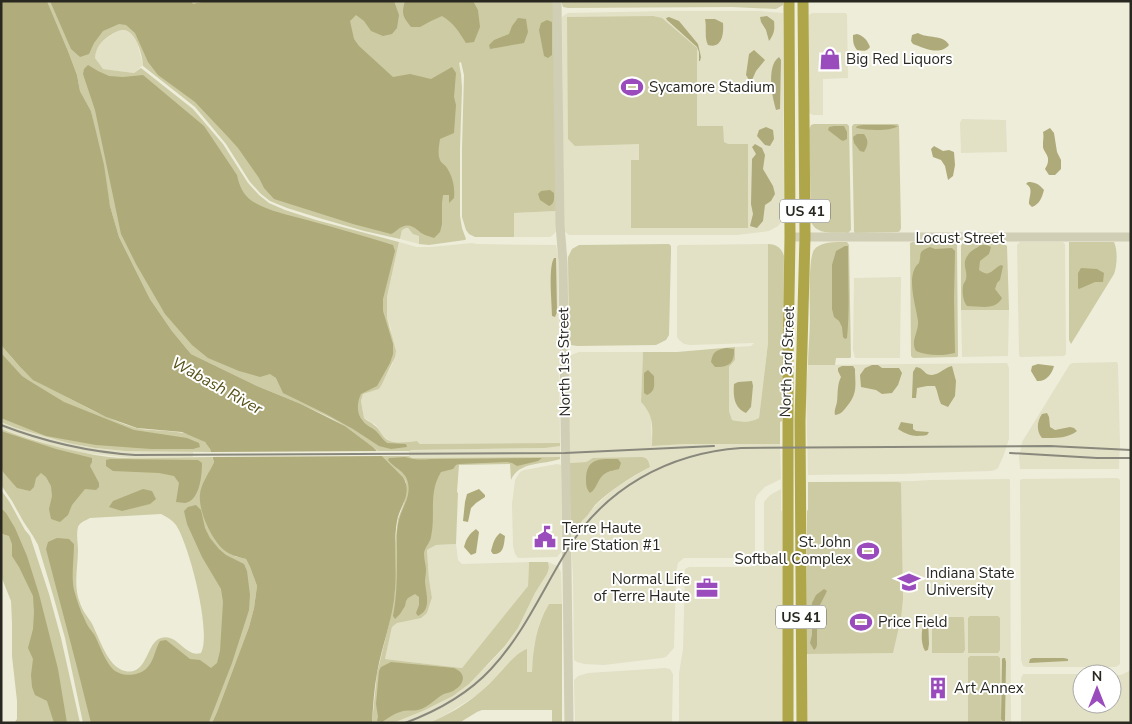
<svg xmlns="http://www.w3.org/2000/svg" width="1132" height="724" font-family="'Nunito Sans',sans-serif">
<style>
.built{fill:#e2e1c6}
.green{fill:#cdcba4;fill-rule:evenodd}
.forest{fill:#aeaa79}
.water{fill:#b0ac7b}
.pier{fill:#eeedda}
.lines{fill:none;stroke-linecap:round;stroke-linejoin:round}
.secondary{stroke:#d0ceb4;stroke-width:9}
.highway{stroke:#aea648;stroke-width:11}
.rail{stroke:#89887c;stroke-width:2}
.labels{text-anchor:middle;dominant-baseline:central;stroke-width:4;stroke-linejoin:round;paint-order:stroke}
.shield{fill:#fff;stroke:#686863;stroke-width:1}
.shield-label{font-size:14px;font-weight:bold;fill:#282720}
.poi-label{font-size:15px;fill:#282720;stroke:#fff;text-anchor:start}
.street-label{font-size:15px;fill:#282720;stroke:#fff}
.water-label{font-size:16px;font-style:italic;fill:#575117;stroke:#fff}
</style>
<rect width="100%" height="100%" fill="#eeedda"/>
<g class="built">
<polygon points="670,11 760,11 783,13 784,209 782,221 778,226 769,231 737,235 569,235 564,231 562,17 566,14 568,13"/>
<polygon points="812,13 845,13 847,14 848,78 823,79 823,115 813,115 809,113 809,15"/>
<polygon points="125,30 130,32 137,42 143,65 134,73 102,69 95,58 96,50 100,43 105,39 118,31"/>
<polygon points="962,119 1006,120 1007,152 961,153 960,123"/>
<polygon points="557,211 557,230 553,235 550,237 514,237 514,213"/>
<polygon points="403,228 408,228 419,236 419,244 400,239 402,230"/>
<polygon points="399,242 417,247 430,247 472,243 477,244 556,245 558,256 560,443 420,444 417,441 400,443 390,441 383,436 380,431 376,425 364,418 361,401 363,394 379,389 393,363 391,329 387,318 386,306 387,297"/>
<polygon points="1020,242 1063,242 1065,244 1066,354 1064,356 1020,357 1019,355 1017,245"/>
<polygon points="768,244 768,343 759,418 755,421 739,422 732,420 729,411 729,367 735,360 735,347 751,346 754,343 690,345 684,344 679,340 677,337 677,246 679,245"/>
<polygon points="901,277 900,358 855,358 853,350 854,278"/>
<polygon points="961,310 1009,310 1008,356 962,357"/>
<polygon points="579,352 643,352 641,402 648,410 651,417 652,446 685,444 780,444 781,479 765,487 757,495 755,501 755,552 752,557 749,558 684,558 678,563 676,573 674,648 666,657 662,658 604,665 584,664 577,662 574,660 573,578 571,535 576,526 585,518 596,505 615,488 650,467 589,460 586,462 569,463 568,359 571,355"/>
<polygon points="1117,362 1118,365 1120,443 1119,469 1020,469 1019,457 1022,442 1070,364 1073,363"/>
<polygon points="1007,363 1009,368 1009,439 1003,457 998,468 995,470 991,471 925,473 900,474 808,475 806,393 808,365"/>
<polygon points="1,422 16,428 68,443 95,448 125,451 191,451 193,452 193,457 189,458 131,458 84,453 54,446 1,429"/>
<polygon points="555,446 560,446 560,457 412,458 409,456 409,451 412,450 545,448"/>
<polygon points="557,464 561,465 562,551 557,557 518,558 515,554 513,546 512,504 515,480 520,472 524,470"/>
<polygon points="1118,478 1120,480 1120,664 1116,667 1026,667 1023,666 1021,660 1020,480 1022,479"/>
<polygon points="1009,479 1010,480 1011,723 808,723 807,511 808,510 808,482 915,481 930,480"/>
<polygon points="781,489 781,511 782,511 783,723 679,723 679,673 683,649 685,569 689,567 749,567 753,566 760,562 764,554 764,502 770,495"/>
<polygon points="456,544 458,560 462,564 529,562 528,586 462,668 385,659 392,627 397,623 427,613 432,599 429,579 427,550 436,545"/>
<polygon points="548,562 558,566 561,572 562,604 549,604 540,621 534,646 532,672 527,673 523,650 506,665 494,679 477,695 437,720 429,723 393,723 423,711 453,696 469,684 479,673 489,664 505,647 518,628 535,593 547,574 549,568"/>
<polygon points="665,668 670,669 673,674 672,723 575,723 574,680 578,676 588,673"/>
<polygon points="1131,668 1131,723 1021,723 1021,678 1023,674 1082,674 1082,704 1112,704 1112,675 1121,675 1129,671"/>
</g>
<g class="green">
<path d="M47 1H553L557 211 514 213V237H475L469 234 466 230 462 217V149L464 75 461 62 459 63 461 74 462 88 460 147V216L462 228 466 239 465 240 429 245 419 244V236L413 234 408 228H406L402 230 400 239 364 231 319 218 287 208 270 201 261 194 250 182 226 144 195 107 143 66C143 56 136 31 124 30 118 30 114 33 109 36 100 42 96 48 95 58L103 69 134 73 141 68 193 109 223 144 248 183 259 195 269 203 285 210 316 220 399 242 387 297V318L396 351 395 357 382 384 379 389 363 394 361 401 364 418C367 421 371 422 374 425 379 428 381 434 385 438 393 445 406 442 417 441L420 444 560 443V446L545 448 412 450 409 451H378L373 447 345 426 331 418 301 404 257 386 191 354 172 331 150 299 119 237 110 206 91 111 80 91 77 75 68 51Z"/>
<polygon points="561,1 783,1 783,5 776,9 732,7 568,8 563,7"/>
<polygon points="653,16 662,18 697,48 697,126 723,126 724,142 728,144 748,144 748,228 631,228 631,160 639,160 639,144 575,146 568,139 567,17"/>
<path d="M814 124H847L849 126 851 230 848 233C835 232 817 236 811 222L809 130 811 125Z"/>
<polygon points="854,124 898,124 899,126 901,228 900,231 898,232 855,233 854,232 852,126"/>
<path d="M847 242 849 245 851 357 850 358H836L835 365H808C808 350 810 334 810 319 810 305 808 259 814 250 820 241 838 242 847 242Z"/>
<polygon points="912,242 957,242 957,243 958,356 957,357 913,358 911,356 910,243"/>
<polygon points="963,242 998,242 1003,243 1007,246 1009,310 961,310 961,246"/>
<path d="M1069 242H1114C1118 251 1117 266 1114 274L1071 344 1069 340Z"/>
<polygon points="669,244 671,246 671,252 669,335 666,340 656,345 577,346 571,345 569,341 568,257 572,249 579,245"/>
<path d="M768 244C776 244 782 248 784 256L782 421 780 422V444H685L652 446C652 427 655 417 641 402L643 352H677L735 347V360L729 367V411L732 420C740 422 751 423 759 418L768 343Z"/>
<path d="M1 345C11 356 20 369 32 378 40 384 50 388 59 393 84 406 109 420 136 428 156 433 204 426 211 452L125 451 95 448 68 443 16 428 1 422Z"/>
<path d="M1 429C36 442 72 452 109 457 143 460 178 457 212 457L214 462 210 471 234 556 246 559 250 567 257 586 254 608 249 627 217 712 212 723H83L65 638 53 595 38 545 33 536 23 521 12 501 1 485ZM161 514C167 517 172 520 176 525 189 544 212 633 201 653 185 658 178 633 161 638 146 642 148 676 125 671 107 667 99 636 91 622 87 616 82 610 80 603 73 586 78 567 78 550 78 543 76 534 78 527 80 522 85 521 90 518Z"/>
<path d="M382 456H409L412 458 560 457V459C543 465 519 461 511 480L510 464 459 465 457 492 458 493 456 544 436 545 427 550 429 579 432 598 427 613 421 618 397 623 392 627 385 659 462 668 528 586 529 562H548L549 568 547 574 535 593 518 628 505 646 469 684 453 696 423 711 393 723H372L377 673 389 624 395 590V543L398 519 404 503 406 482 403 477Z"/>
<path d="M642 457C648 458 649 462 650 467 631 477 610 490 595 505 592 509 589 514 586 517 580 523 575 528 571 535L569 463 586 462 593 458Z"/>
<polygon points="808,482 898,482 901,483 903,599 901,618 893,653 807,654 807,511 808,510"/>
<polygon points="1,490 9,501 25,530 30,536 33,545 49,594 61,638 80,723 10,723 15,722 17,719 17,701 12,656 12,623 11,601 1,576"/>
<path d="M549 604H562V723H552V710H482L477 712 459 723H429C446 716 465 705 479 693 484 689 489 684 493 680 501 672 516 652 527 649V672H532C533 648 536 625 549 604Z"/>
<polygon points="970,616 998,616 1000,618 1000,650 998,653 968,653 968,618"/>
<polygon points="934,617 963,617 964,618 965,650 963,653 932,653 932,619"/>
<polygon points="970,656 998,656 1000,658 1001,723 968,723 968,658"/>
</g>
<g class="forest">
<path d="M50 1H191L193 4 206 1H394L399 15 397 28 392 34 383 36 371 31 364 21 356 15 350 21 354 39 359 46 393 77 410 74 431 79 452 67 456 73 454 97 456 105 454 133 440 139C439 146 437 156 441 162 443 164 445 165 447 168 453 177 455 188 454 198L449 203V195H443L442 203V224L440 232 434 238C431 237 428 236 425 235 417 232 413 222 402 227 398 228 396 232 391 234L353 224 274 199 264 188 259 178 238 148 229 138 195 102 158 75 148 62 135 33 126 25 119 24 103 31 94 43 89 54 80 57 71 49Z"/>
<path d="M405 1H473L478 10 480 27 474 42 466 43C459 32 454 23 442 16L431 21 420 27H411C403 17 401 14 405 1Z"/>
<path d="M767 16 774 21C775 30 774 34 769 41L766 30 761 22 760 17Z"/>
<polygon points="669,17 679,21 698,44 701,57 700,61 699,61 699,52 697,47 667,20 666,18"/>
<polygon points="518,18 526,19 528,32 524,43 490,49 489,45 494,40 509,34 512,26"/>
<path d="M705 19H715L723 23C724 34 722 49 708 45 704 37 707 28 705 19Z"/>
<polygon points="547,20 552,22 552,55 548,58 544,56 539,30 541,23"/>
<path d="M918 33C928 39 943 34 949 45 940 56 924 48 913 44L911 41 912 35Z"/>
<path d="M857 34C864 36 867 40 870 47 867 52 862 51 857 50 853 45 853 41 853 35Z"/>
<polygon points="754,50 765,60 756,71 752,80 749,80 746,75 749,54"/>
<path d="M779 57 781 60 780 109 776 110C772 97 766 66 779 57Z"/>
<path d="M88 65 98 71 109 76 123 77 143 75 204 126 237 175C239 185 243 195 252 201 268 211 289 215 307 220 336 228 365 236 393 245L395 251 383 299V311L393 344V354L390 363 377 386 361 394C357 402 356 414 363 421 366 426 372 427 376 431 380 435 382 439 387 443L406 444 407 447 391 449 379 446 353 429 326 414 283 393 276 378 270 374 260 377 239 371 208 358 192 345 165 314 136 264 121 234 95 110 83 74 84 69Z"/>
<path d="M863 125H892L898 126C889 132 867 130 856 128L857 126Z"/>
<polygon points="834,126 844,126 847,132 847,139 843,141 841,140 828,130 829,127"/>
<polygon points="766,127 773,130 774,139 770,146 765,145 757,136 759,130"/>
<path d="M1050 128 1054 133 1057 152 1061 160V169L1055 175H1049L1045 169C1046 167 1048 164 1048 161 1049 154 1042 151 1043 145 1043 139 1044 137 1043 132Z"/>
<path d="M857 134H864C869 141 868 145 864 152L860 151 854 143 853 137Z"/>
<polygon points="755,144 762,148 765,155 763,169 773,186 775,194 771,201 765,205 763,221 757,228 750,226 753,214 751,204 752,159 756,154 752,147"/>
<polygon points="934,146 943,151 949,150 954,152 955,165 953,176 948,180 945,166 941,160 933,157 931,149"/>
<path d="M1028 182C1035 182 1039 184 1044 190 1042 197 1040 204 1032 207L1029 204C1029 196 1034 188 1026 184Z"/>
<path d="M550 190 554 193C554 198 555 204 549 206L540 200 538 194 541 191Z"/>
<path d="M981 245H987L991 247 989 254 980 261 979 270C990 278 991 270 1001 265L1003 266 1000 280 997 283 995 289 1002 298C995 311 980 306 967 306 963 301 962 292 963 286 963 283 966 281 966 279 968 270 961 264 968 255 971 250 977 248 981 245Z"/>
<path d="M845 246H848V249C848 278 850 308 847 338L845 339 843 337 842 327 839 321 834 317 832 309V265L836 251Z"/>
<path d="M930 247 935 249 952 248 955 251 954 299 955 353C943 356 927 356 916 351 910 341 919 332 918 321 916 305 905 275 919 263 922 253 917 252 930 247Z"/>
<path d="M554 258H556L557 312 555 317 552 316C552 303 548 268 554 258Z"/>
<polygon points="1081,268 1097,269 1104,273 1103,282 1095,282 1079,289 1078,288 1078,273"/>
<path d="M727 348 734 349C735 363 728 368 715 367L711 362C713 351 716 350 727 348Z"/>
<polygon points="1,353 22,376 28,380 64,402 134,430 187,438 199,443 200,447 193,449 151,449 96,445 46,436 1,418"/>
<path d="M1038 364 1054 366C1052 374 1046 382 1037 381L1031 371 1032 366Z"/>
<polygon points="872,365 878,365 882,368 899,368 902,373 898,385 892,393 882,394 876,390 861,387 860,375 865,368"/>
<path d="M842 366H853L855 369C855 385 858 392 848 405 844 410 842 414 835 415 834 410 836 407 837 402 838 393 837 385 841 377L838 371V368Z"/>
<path d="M952 366 956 381 955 396 948 407 941 404C938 398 938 392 935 386H927L917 388 916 398H912L913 372 916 367C922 368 923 371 927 374 937 378 943 368 952 366Z"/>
<path d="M648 370 654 376C654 385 656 391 647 395L644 393V373Z"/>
<path d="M752 381 753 386 751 407 746 413C734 408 733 396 734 384L738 382Z"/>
<path d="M1047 413 1049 417 1050 427 1055 430 1070 427 1074 428 1077 431C1067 439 1053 438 1042 438 1036 431 1037 421 1042 414Z"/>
<path d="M901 422 913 424V429L916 431 929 432 927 435C914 437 909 436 898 429Z"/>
<polygon points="1,431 56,449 92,458 92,462 90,466 99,483 99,487 96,490 85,489 72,505 68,515 60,522 51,519 49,509 52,496 51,486 46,477 41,473 36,478 34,487 30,491 17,488 3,472 1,466"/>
<path d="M405 457C415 460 421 460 431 459L542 458 538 461 517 466 512 463 507 462 459 464 456 465 453 469 441 472C428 493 436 514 431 537 430 543 424 548 424 554 424 560 426 565 426 570 426 574 425 578 425 582 426 594 432 610 418 616L416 613 419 605V597L415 594 408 598 406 601 405 606 400 614 395 619 393 616C397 596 397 575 397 554 397 543 396 530 399 520 402 507 411 497 408 483 406 471 394 468 388 460L389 458Z"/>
<path d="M110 459 198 460 202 463C202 474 200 501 185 503 182 503 179 502 176 502L179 483 174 476 159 473 113 471 106 466V460Z"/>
<path d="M618 459 621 463 619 469C615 470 609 471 606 473 597 478 598 488 590 493 586 488 586 485 586 478 587 457 601 459 618 459Z"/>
<polygon points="143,489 152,491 156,499 150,504 122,511 109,507 113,501"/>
<polygon points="479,489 485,495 485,497 476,503 471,508 468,522 463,521 465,502 467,494"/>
<path d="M196 505 201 510 205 528 210 538 219 549 226 555 244 564 247 571 250 595 249 610 232 663 209 722 208 723H91C77 665 61 607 46 549L48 542 57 538 69 539 74 544C74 559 71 576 74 590 77 600 80 611 85 620 87 626 92 631 95 636 100 646 107 667 117 672 126 677 139 675 146 669 154 662 155 649 160 641L166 640 190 659 200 660 211 668 217 663 220 651 223 602 221 589 202 557 187 524 184 511 188 507Z"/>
<polygon points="1,508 6,513 15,528 27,556 39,594 58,669 67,723 54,723 47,701 35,695 32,687 31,675 33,659 28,648 33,629 34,612 33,596 19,567 12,556 12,544 9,536 3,534 1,532"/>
<path d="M476 529 479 532 476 553 471 555 464 547C466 539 469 534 476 529Z"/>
<path d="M500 533 505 536C504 544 504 555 493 554L491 551C493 544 494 538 500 533Z"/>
<polygon points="824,589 827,591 819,607 817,618 817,645 816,648 814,650 810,643 812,635 812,627 813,621 811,609 812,603 816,595"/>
<path d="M926 618H928L929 644 928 650 925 651C920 643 921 626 926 618Z"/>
<polygon points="1003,658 1005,658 1006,662 1005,721 1002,721 1001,719 1002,659"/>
<polygon points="1033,658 1064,658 1068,659 1068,661 1029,663 1030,659"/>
<path d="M391 662 454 668C468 674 464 685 453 691 449 693 445 693 442 695 434 700 427 708 418 710 413 711 408 710 403 711 395 713 388 718 382 722L377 721 378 717 376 704 379 671 381 667Z"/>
</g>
<path class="water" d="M1 1H47L68 51 77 75 80 91 91 111 104 165 110 206 119 237 150 299 172 331 191 354 257 386 301 404 345 426 373 447 403 477C413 494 400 505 397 521 393 544 397 567 395 590 393 619 382 645 377 673 374 689 373 706 372 723H212L217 712 249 627 254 608 257 586 250 567 246 559C238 557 230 555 224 550 212 540 198 511 200 494 201 483 210 472 214 462L210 449 205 442 182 432 137 428 106 417 33 380 20 367 1 345Z"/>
<polygon class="pier" points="381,451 385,456 210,457 209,452"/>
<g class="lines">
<g class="secondary">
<polyline points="557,1 560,225 563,262 569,723"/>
<polyline points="790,237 1131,237"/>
</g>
<g class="highway">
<polyline points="788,723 788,358 790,237 789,1"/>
<polyline points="802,723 800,421 805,237 803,1"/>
</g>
<g class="rail">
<path d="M1 425C45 442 89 452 135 455L565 453 714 446"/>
<polyline points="1010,453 1097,458 1131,458"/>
<path d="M405 723C437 711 467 695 491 669 523 635 542 591 566 552 604 488 669 453 741 448L1050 446 1131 450"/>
</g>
</g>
<defs>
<g id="shop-bare" transform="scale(1.725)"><path d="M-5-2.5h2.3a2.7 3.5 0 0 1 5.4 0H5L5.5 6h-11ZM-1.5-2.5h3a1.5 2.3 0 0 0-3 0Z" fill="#9a4bbc" stroke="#fff" stroke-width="2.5" paint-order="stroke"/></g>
<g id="stadium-bare" transform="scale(1.725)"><path d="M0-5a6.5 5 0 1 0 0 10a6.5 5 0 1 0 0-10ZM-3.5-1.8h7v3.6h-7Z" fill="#9a4bbc" stroke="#fff" stroke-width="2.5" paint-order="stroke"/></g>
<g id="civic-bare" transform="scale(1.725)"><path d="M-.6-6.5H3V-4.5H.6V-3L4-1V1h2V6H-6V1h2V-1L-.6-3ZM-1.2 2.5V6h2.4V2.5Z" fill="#9a4bbc" stroke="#fff" stroke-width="2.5" paint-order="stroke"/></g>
<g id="university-bare" transform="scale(1.725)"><path d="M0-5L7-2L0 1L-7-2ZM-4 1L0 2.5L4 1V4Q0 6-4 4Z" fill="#9a4bbc" stroke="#fff" stroke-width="2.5" paint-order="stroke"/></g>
<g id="office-bare" transform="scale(1.725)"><path d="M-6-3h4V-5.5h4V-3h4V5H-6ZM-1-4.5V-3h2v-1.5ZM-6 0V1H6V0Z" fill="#9a4bbc" stroke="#fff" stroke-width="2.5" paint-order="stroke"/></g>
<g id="building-bare" transform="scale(1.725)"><path d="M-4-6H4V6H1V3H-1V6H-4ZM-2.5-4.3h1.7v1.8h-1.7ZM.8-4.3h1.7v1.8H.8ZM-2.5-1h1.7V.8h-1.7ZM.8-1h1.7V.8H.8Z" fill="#9a4bbc" stroke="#fff" stroke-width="2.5" paint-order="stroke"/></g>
</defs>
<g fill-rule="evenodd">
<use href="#shop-bare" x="830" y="59"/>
<use href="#stadium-bare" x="632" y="87"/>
<use href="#civic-bare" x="545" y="537"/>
<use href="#stadium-bare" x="868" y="551"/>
<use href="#university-bare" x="909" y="582"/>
<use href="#office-bare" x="707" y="588"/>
<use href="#stadium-bare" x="861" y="622"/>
<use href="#building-bare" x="938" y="688"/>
</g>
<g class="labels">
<g class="shield">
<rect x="780" y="199.5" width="50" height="23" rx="4"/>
<rect x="776" y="605.5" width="50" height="23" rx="4"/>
</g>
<g class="shield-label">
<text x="805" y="211">US 41</text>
<text x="801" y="617">US 41</text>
</g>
<g class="poi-label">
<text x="846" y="59">Big Red Liquors</text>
<text x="649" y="87">Sycamore Stadium</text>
<text x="562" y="528">Terre Haute<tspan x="562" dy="17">Fire Station #1</tspan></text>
<text x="851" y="542" text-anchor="end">St. John<tspan x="851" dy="17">Softball Complex</tspan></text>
<text x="926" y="573">Indiana State<tspan x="926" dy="17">University</tspan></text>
<text x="690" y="579" text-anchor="end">Normal Life<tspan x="690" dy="17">of Terre Haute</tspan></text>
<text x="878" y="622">Price Field</text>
<text x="954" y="688">Art Annex</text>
</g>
<g class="street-label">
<text x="960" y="238">Locust Street</text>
<text transform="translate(564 362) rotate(-91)">North 1st Street</text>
<text transform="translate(787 362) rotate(-88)">North 3rd Street</text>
</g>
<g class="water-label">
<text transform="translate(217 386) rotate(29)">Wabash River</text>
</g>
</g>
<rect width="1132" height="724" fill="none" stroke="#282720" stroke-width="5"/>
<g transform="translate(1097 689)"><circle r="24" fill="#ffffff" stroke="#a9a9a6"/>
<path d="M0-4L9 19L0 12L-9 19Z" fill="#9a4bbc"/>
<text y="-8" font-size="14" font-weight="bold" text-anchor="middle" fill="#282720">N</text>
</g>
</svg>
